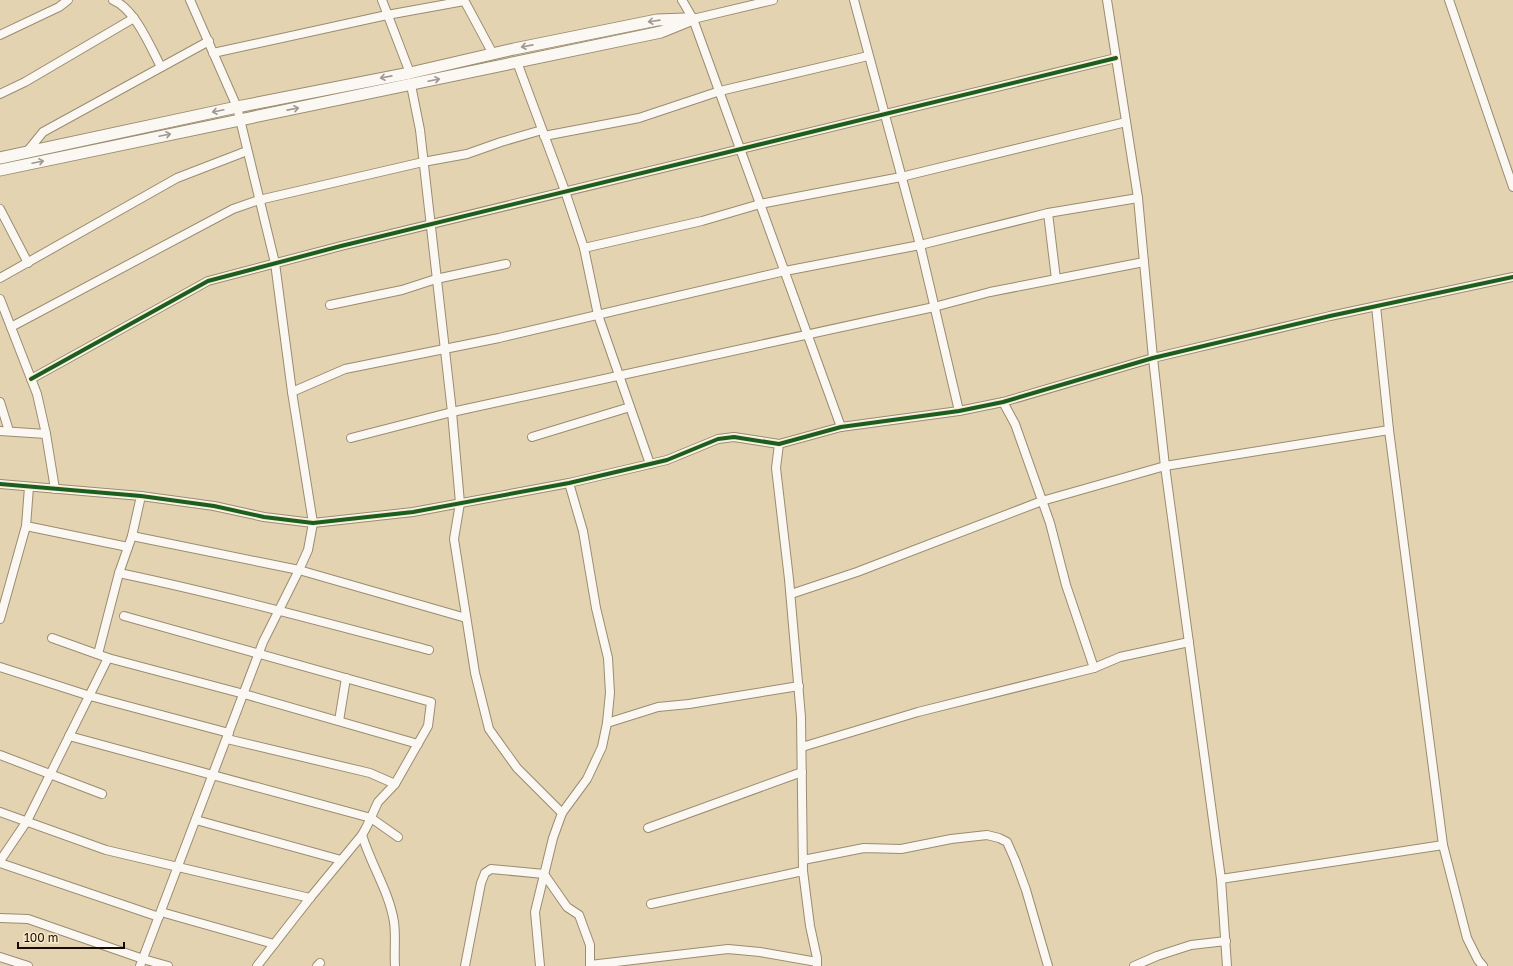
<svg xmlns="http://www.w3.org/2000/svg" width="1513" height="966" font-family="'Golos Text',sans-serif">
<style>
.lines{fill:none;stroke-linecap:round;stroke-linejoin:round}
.minor-casing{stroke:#998c71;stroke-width:10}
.major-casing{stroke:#998c71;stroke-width:13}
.minor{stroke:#fbf8f3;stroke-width:8}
.major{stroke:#fbf8f3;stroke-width:11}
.cycleway-casing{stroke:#f8e9cb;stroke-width:6}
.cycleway{stroke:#1b5e20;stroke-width:4}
.oneway{stroke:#9f9992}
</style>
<rect width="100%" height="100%" fill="#e4d3b1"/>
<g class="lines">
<g class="minor-casing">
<g id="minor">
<path d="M113 0C135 9 150 46 161 67"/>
<polyline points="382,0 410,73"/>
<polyline points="464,0 493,54"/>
<polyline points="682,0 693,19 841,427"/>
<polyline points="854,0 920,245 959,411"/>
<polyline points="1107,0 1138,198 1153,358 1165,466 1221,879 1227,966"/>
<polyline points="1449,0 1513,187"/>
<polyline points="693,19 773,0"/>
<polyline points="0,35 59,7 68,0"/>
<polyline points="213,53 387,15 464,1"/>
<polyline points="517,62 565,191 584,248 598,315 650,464"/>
<polyline points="411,85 420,130 452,412 460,503 454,539 475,673 489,729 517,768 562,813"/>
<polyline points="0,94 25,82 134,18"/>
<polyline points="544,136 639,118 720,91 868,56"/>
<polyline points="26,153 43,132 209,41"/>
<polyline points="0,209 28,263"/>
<polyline points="1048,213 1056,279"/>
<polyline points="584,248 702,221 760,204 901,177 1126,122"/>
<polyline points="0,278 177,178 247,151"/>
<polyline points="0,299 37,394 46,434 55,489"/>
<polyline points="330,305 402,290 436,279 506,264"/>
<polyline points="1376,306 1389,430 1443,845 1467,938 1478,960 1483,966"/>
<polyline points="11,327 233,209 259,200 423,162 467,154 501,142 542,130"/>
<polyline points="31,379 208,281 341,246 1116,58"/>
<polyline points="292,392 345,369 499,338 785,271 920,245 1048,213 1138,198"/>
<polyline points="0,402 9,431"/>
<polyline points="1003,402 1015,424 1050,523 1066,585 1094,668"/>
<polyline points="0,431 46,434"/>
<polyline points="532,437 630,407"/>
<polyline points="351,438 452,412 934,307 990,292 1144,262"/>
<polyline points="779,444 776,468 789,579 801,717 803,871 810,926 817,958 817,966"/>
<polyline points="0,484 141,496 214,506 264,517 313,523 413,512 569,483 650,464 667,460 718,439 734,437 779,444 841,427 959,411 1003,402 1153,358 1330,316 1513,277"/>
<polyline points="26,526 128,547"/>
<polyline points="132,536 299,570 466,618"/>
<path d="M119 573C224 595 326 623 429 650"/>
<polyline points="791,594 857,572 1042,501 1165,466 1389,430"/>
<path d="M124 616 431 702 428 726 395 784 378 802 367 826 362 835C371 865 389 891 394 922 396 936 394 952 395 966"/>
<polyline points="0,619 26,526 29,487"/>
<polyline points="52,638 108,658 244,694 418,744"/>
<polyline points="98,654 119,573 132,536 141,496"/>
<polyline points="0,667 90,696 229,733"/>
<polyline points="339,721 346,678"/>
<polyline points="607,723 658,707 689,704 799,686"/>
<polyline points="69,736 371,818 398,837"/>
<polyline points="227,739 370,773 395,784"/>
<polyline points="802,747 918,712 1094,668 1120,657 1189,642"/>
<polyline points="0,755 102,794"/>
<polyline points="0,812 106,850 310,898"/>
<polyline points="196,820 341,860"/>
<polyline points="648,828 802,772"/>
<polyline points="803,860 864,848 901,849 951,839 987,835 999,838 1007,842 1015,860 1026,890 1048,966"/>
<polyline points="0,861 27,821 108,658"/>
<polyline points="0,863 159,917"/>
<polyline points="1221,879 1443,845"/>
<polyline points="651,904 803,871"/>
<polyline points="161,912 274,944"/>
<polyline points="0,918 28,919 143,959 168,966"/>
<polyline points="0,957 28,966"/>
<polyline points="590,965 728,949 760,952 817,962"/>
<polyline points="140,966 263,642 299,570 308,550 313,523 292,392 275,263 237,107 190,0"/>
<polyline points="257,966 310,898 362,835"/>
<polyline points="317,966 320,963"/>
<polyline points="465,966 481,883 485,873 491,869 544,874 567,907 579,915 590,945 590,966"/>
<polyline points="540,966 535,912 553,838 562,813 587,779 602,747 607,723 610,693 608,658 596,608 583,531 569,483"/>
<polyline points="1134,966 1157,956 1191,945 1226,941"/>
</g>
</g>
<g class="major-casing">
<g id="major">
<polyline points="0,158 237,107 410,73 514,49 657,20 685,19"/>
<polyline points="0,170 661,32 693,19"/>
</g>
</g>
<use href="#minor" class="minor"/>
<use href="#major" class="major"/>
<g class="cycleway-casing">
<g id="cycleway">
<polyline points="31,379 208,281 341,246 1116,58"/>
<polyline points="0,484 141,496 214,506 264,517 313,523 413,512 569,483 650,464 667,460 718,439 734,437 779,444 841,427 959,411 1003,402 1153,358 1330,316 1513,277"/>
</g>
</g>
<use href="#cycleway" class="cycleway"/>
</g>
<defs><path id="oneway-shaft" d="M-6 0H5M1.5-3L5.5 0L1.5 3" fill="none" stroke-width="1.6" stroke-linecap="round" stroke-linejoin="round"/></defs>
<g class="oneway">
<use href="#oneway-shaft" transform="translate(654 21) rotate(172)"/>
<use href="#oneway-shaft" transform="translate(527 46) rotate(169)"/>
<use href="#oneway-shaft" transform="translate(386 77) rotate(169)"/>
<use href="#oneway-shaft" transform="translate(434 80) rotate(-12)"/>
<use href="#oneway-shaft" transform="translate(293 109) rotate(-11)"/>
<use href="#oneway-shaft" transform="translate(218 111) rotate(168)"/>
<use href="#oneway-shaft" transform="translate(165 135) rotate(-12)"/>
<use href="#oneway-shaft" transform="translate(38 162) rotate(-12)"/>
</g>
<path d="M18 942v6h106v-6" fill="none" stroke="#160b00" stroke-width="2"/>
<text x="24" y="942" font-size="12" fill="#160b00" stroke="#f8e9cb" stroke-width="3" paint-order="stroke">100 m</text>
</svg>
